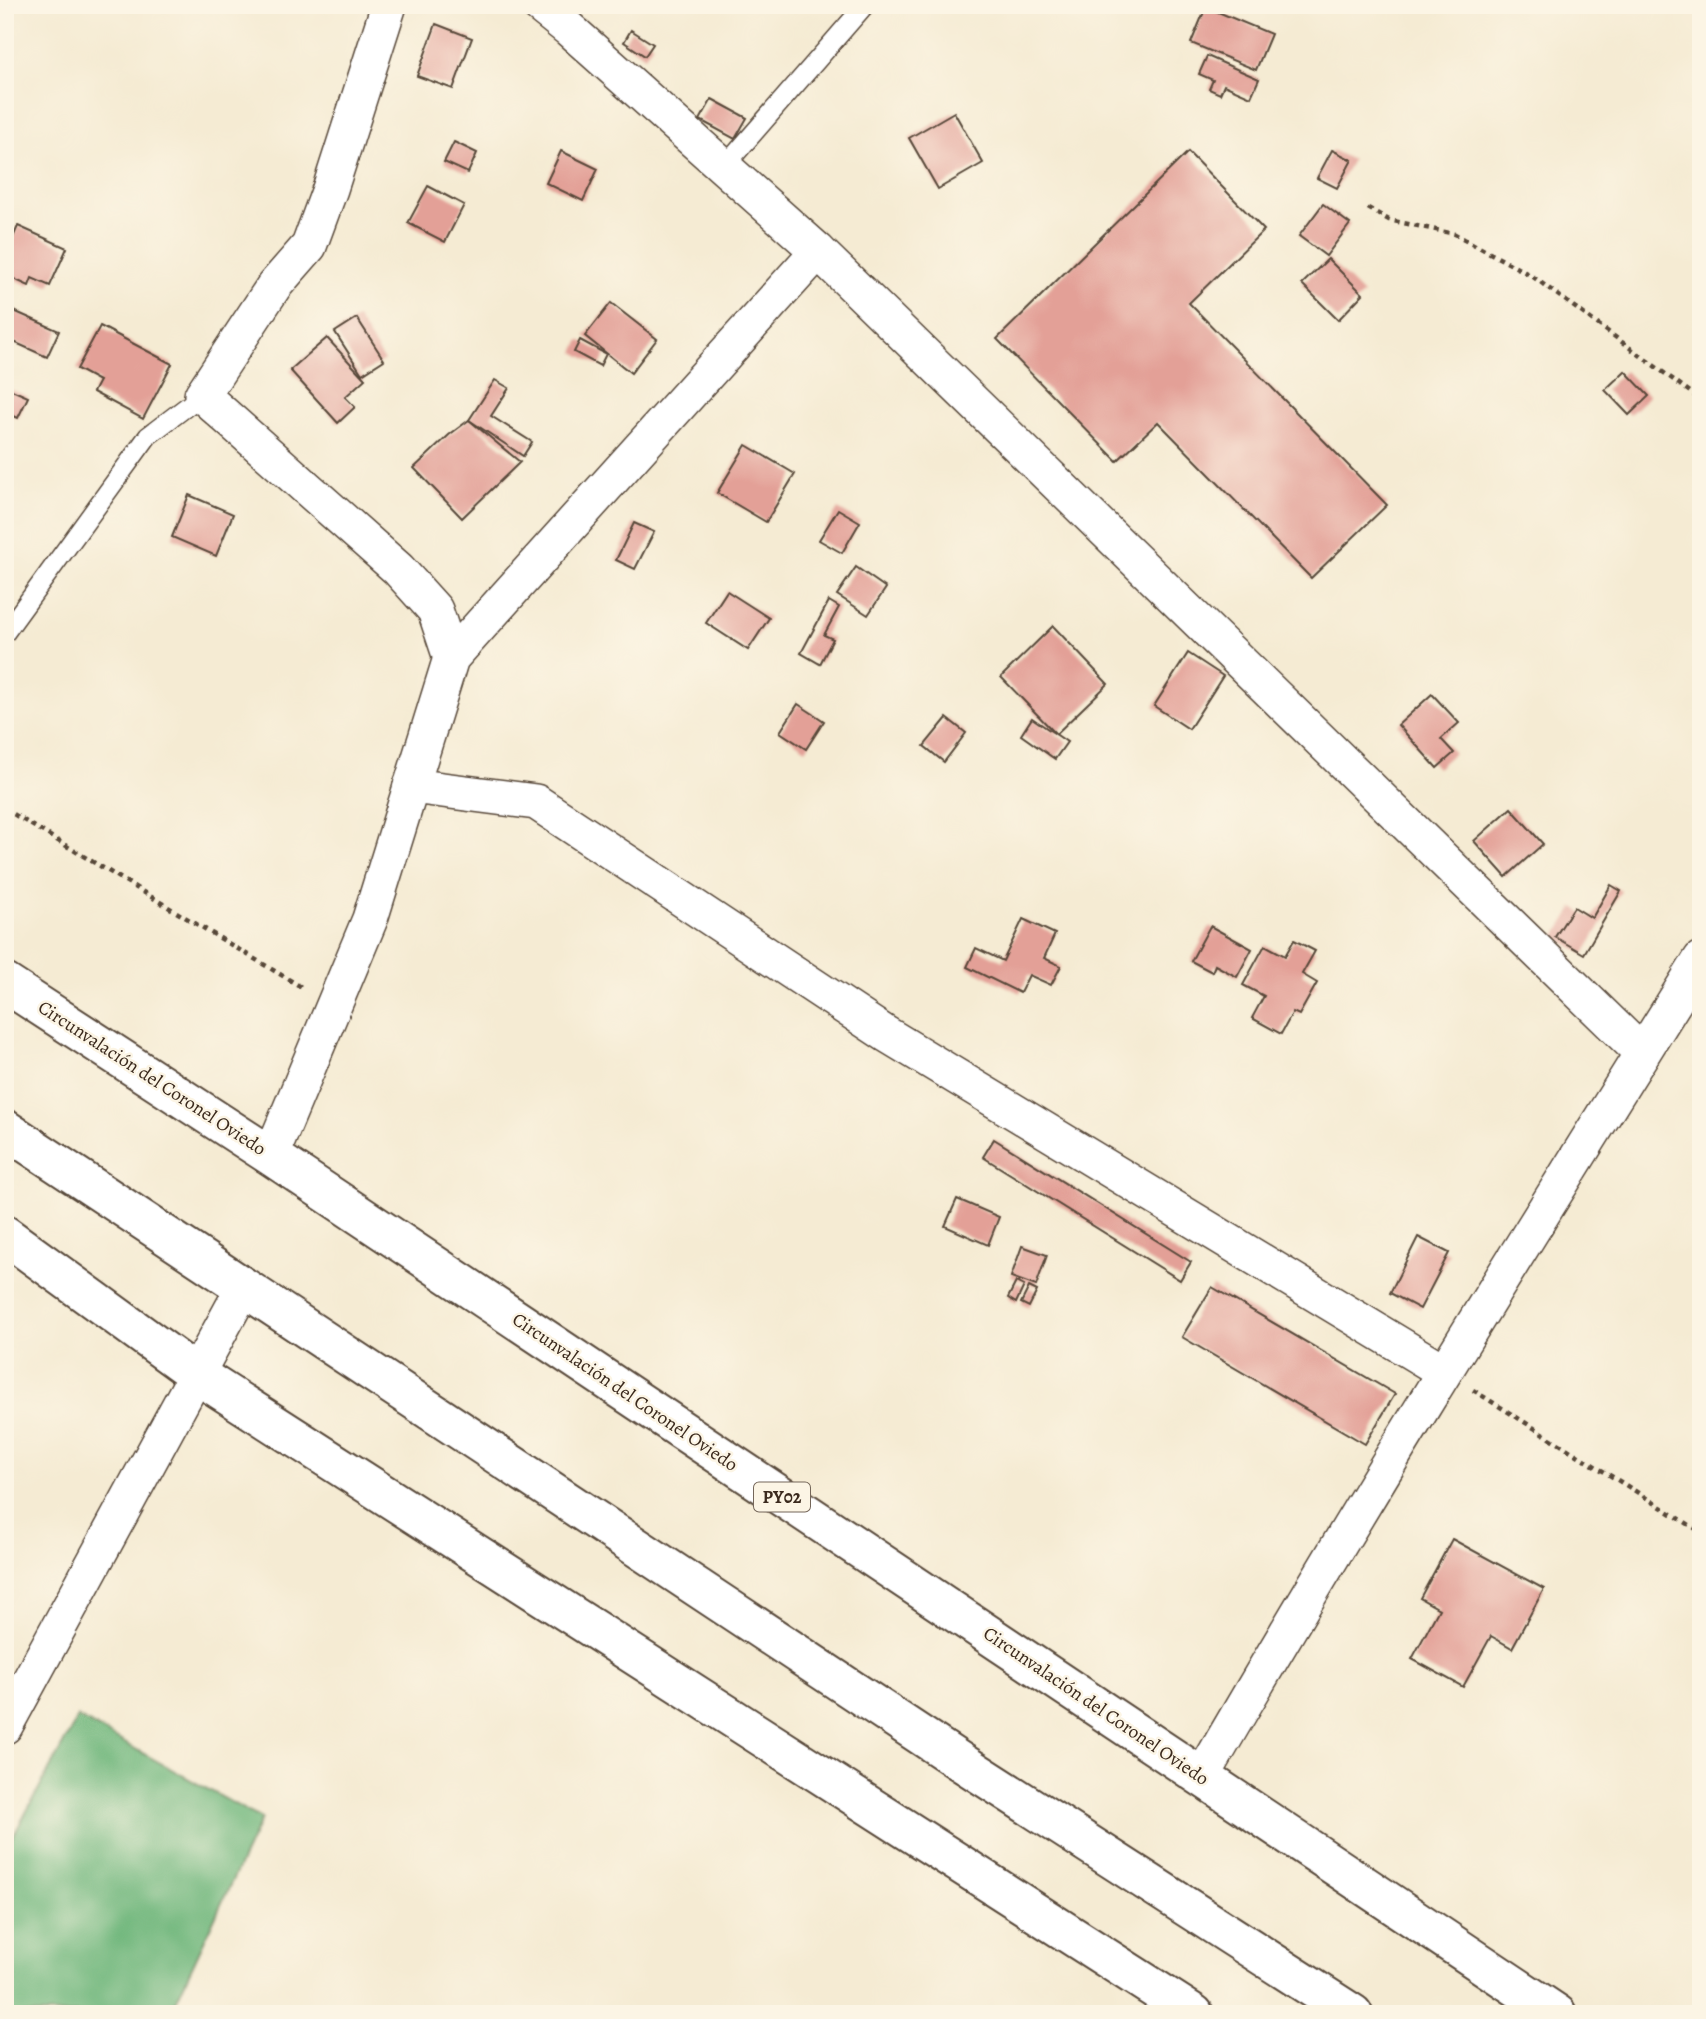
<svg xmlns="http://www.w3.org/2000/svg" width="1706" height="2019" font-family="Alegreya,serif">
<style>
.forest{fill:#72b87e;stroke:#56714e;stroke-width:2}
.building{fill:#e3a097}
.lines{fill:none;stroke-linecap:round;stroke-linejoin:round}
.service-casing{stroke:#574739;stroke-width:21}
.minor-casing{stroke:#574739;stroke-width:38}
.tertiary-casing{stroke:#574739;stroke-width:42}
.trunk-casing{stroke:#574739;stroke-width:42}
.path{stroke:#574739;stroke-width:4.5;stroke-dasharray:5 5;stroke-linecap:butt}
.service{stroke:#fff;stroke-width:18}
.minor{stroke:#fff;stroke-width:35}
.tertiary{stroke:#fff;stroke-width:38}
.trunk{stroke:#fff;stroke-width:38}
.labels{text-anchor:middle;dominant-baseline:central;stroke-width:5;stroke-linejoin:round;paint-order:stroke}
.shield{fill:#fcf5e5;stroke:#75675a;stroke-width:2}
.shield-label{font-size:18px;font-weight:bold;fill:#3b2a1e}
.street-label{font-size:19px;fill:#3b2a1e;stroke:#fcf5e5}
</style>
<rect width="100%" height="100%" fill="#fcf5e5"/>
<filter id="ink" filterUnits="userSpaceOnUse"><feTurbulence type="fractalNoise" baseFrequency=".0143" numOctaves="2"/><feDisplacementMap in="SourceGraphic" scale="14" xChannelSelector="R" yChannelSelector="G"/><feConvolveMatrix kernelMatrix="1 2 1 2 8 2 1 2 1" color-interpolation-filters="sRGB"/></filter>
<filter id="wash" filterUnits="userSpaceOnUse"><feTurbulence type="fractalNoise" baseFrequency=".00686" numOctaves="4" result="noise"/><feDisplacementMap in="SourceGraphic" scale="28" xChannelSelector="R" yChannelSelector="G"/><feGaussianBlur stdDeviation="1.57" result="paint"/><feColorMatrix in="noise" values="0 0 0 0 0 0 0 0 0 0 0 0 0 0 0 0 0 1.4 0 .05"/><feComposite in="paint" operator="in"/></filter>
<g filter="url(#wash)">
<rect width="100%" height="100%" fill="#f5ebd3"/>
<polygon class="forest" points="78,1717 261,1819 170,2014 5,2014 5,1851"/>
<g id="blocks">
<g class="building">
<polygon points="1206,7 1271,34 1256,70 1191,43"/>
<polygon points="436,24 472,38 453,89 417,76"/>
<polygon points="631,30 653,44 645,56 624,42"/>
<polygon points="1207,56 1259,79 1251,97 1224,85 1220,94 1209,89 1213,80 1199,74"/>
<polygon points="712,99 747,118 735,139 700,120"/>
<polygon points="954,112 983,163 938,189 909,138"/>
<polygon points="454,142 477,153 468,173 444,162"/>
<polygon points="1332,150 1352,160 1337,188 1317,178"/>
<polygon points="561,151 598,169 583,201 546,183"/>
<polygon points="1188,152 1264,230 1189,303 1387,505 1311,578 1158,422 1117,461 997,339"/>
<polygon points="428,186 464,205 445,242 408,223"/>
<polygon points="1323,204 1350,224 1326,256 1299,236"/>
<polygon points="18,226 67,248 50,286 32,278 29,286 5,275 5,256"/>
<polygon points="1328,259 1363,294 1338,320 1302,284"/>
<polygon points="611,303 657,339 631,373 585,336"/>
<polygon points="5,307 59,331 47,357 5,338"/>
<polygon points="357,318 384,360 362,374 335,332"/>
<polygon points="100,326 172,364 143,419 93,392 99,381 77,369"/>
<polygon points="327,338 365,379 345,397 355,407 338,423 290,370"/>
<polygon points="580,340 606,354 600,366 574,352"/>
<polygon points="1625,371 1649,396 1629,415 1605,390"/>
<polygon points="495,380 509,388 491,416 532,442 523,456 469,420"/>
<polygon points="5,387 28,397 18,418 5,412"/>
<polygon points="469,420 520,462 462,518 414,468 449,435"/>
<polygon points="746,445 795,474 766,522 717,493"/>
<polygon points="189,495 233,514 216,556 172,537"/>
<polygon points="838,509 860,522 842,553 819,540"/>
<polygon points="634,523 654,532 635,569 616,560"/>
<polygon points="856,567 886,588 868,615 837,595"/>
<polygon points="727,591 769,618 748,650 706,623"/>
<polygon points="829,601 839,607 824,635 833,639 820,664 801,653"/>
<polygon points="1053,626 1108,684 1056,734 1001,677"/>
<polygon points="1188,653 1223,676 1189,729 1154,706"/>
<polygon points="1432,694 1459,723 1441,739 1454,753 1437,768 1398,725"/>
<polygon points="798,704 824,721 806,749 780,732"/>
<polygon points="947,718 966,733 944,762 924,746"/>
<polygon points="1032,718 1067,742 1055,759 1021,735"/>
<polygon points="1511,808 1543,844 1506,877 1474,841"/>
<polygon points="1611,885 1621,891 1584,954 1555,937 1574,907 1592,918"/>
<polygon points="1023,919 1055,934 1044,958 1061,966 1051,985 1029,975 1020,993 967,967 976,948 1003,961"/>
<polygon points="1210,926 1252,949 1237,977 1215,965 1212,972 1191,961"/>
<polygon points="1294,940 1315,951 1302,974 1317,983 1299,1015 1293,1012 1281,1034 1252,1018 1264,996 1243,985 1265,945 1285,956"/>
<polygon points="994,1139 1191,1262 1180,1280 983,1157"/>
<polygon points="957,1199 999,1217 988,1245 945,1226"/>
<polygon points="1418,1237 1449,1253 1420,1309 1390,1293"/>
<polygon points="1022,1246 1047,1255 1036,1286 1011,1277"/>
<polygon points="1016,1282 1024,1286 1016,1303 1008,1298"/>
<polygon points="1029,1287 1037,1291 1029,1307 1021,1303"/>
<polygon points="1212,1287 1395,1394 1365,1444 1182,1337"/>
<polygon points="1452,1539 1544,1589 1512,1648 1491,1636 1463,1687 1412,1659 1439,1609 1420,1598"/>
</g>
</g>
</g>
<g filter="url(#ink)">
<use href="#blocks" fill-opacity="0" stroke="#574739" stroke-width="2"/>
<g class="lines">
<g class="service-casing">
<g id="service">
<polyline points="724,167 865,5"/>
<polyline points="5,633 148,436 202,395"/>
</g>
</g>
<g class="minor-casing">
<g id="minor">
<polyline points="389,5 330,189 309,246 274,286 202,395 398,569 435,610 451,658"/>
<polyline points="539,5 569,29 818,251 1642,1053"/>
<polyline points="411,786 536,802 886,1034 1443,1371"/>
<polyline points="271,1156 370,919 451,658 818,251"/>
<polyline points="5,1726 244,1287"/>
<path d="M1202 1777C1362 1500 1532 1230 1701 959"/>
</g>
</g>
<g class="tertiary-casing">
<polyline id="tertiary" points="5,1235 196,1374 1194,2014"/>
</g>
<g class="trunk-casing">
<g id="trunk">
<polyline points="5,983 271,1156 1557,2014"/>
<polyline points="5,1129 958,1760 1353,2014"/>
</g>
</g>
<g class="path">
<polyline points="1368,208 1389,220 1455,234 1532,276 1701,400"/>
<polyline points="5,809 303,988"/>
<polyline points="1473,1390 1701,1532"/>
</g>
<use href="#service" class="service"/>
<use href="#minor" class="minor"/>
<use href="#tertiary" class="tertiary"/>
<use href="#trunk" class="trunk"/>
</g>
</g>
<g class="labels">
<rect class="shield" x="754" y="1482.5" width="56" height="29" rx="5"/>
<g class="shield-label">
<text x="782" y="1497">PY02</text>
</g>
<g class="street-label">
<text transform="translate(152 1078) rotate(33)">Circunvalación del Coronel Oviedo</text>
<text transform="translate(625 1392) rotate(34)">Circunvalación del Coronel Oviedo</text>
<text transform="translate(1096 1706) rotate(34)">Circunvalación del Coronel Oviedo</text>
</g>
</g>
<rect width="1706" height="2019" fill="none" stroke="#fcf5e5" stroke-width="28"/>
</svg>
